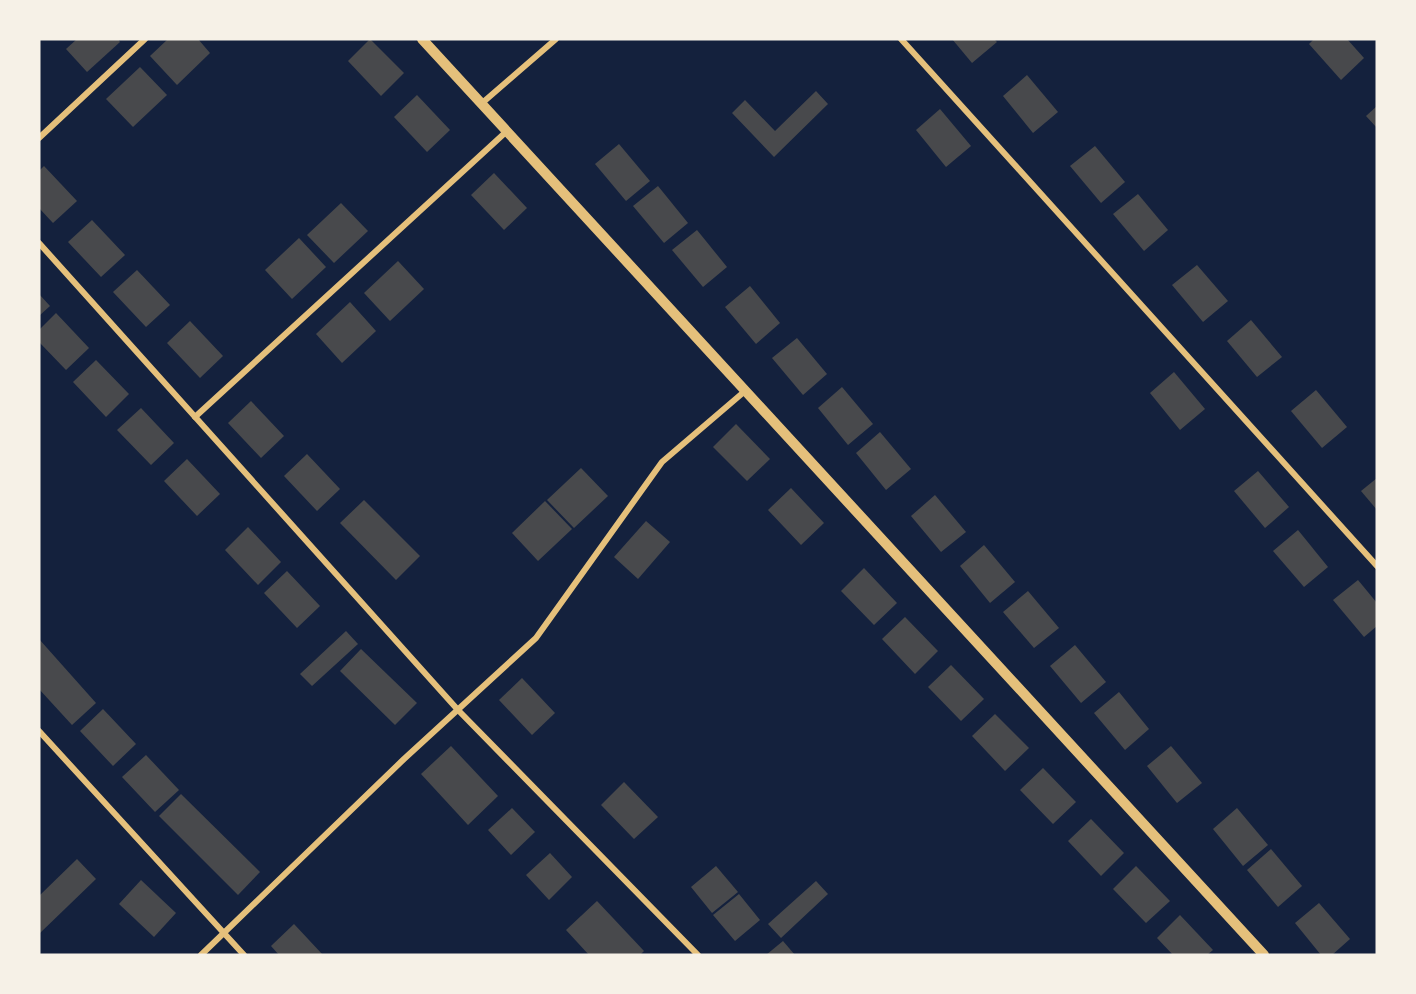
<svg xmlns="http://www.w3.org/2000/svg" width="1416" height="994" font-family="Overpass,sans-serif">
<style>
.building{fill:#48494c}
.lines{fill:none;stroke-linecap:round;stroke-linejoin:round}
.minor{stroke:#e5c07b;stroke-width:6}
.tertiary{stroke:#e5c07b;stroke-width:10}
</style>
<rect width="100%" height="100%" fill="#14213d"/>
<g class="building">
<polygon points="77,39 118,39 120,42 87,72 66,49"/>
<polygon points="168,39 198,39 210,53 177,85 150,56"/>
<polygon points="370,39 404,73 381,96 348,61"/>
<polygon points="952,39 994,39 997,42 972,63"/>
<polygon points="1314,39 1347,39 1364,58 1341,80 1309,44"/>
<polygon points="140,67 167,95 133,127 106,99"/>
<polygon points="1027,75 1058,112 1033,133 1003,96"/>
<polygon points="816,91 828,104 774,157 732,113 745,100 775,131"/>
<polygon points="417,95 450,130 427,152 394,117"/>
<polygon points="1377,106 1377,128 1366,116"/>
<polygon points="940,109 971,146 946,167 916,130"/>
<polygon points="619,144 650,181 626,201 595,164"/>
<polygon points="1095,146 1125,182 1101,203 1070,166"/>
<polygon points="44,166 77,201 53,223 39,208 39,171"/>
<polygon points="494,173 527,208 504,230 471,195"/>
<polygon points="658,186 688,223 664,243 633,206"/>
<polygon points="1138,194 1168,230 1144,251 1113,214"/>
<polygon points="341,203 368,231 334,263 307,235"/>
<polygon points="92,220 125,255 101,277 68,242"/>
<polygon points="697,230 727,267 703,287 672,250"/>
<polygon points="299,238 326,267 292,299 265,270"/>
<polygon points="398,261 424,289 390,321 364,293"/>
<polygon points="1197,265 1228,301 1203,322 1172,285"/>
<polygon points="137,270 170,305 146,327 113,292"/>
<polygon points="750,286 780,323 756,344 725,307"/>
<polygon points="39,294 50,306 39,316"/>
<polygon points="350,302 376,331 342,363 316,334"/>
<polygon points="56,313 89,348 66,370 39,342 39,330"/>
<polygon points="1251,320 1282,357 1257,377 1227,341"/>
<polygon points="190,321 223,356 200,378 167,343"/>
<polygon points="797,338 827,374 803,395 772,358"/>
<polygon points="96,360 129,394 106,417 73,382"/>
<polygon points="1174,372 1205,409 1180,430 1150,393"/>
<polygon points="842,387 873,424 848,445 818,408"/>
<polygon points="1316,390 1347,427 1322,448 1291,411"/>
<polygon points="251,401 284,436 261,458 228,423"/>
<polygon points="141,408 174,443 151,465 117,430"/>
<polygon points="736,424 770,459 747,481 713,447"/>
<polygon points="880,432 911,469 886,490 856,453"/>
<polygon points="307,454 340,489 317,511 284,476"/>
<polygon points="187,459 220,494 197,516 164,481"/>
<polygon points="581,468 608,496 574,528 547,500"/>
<polygon points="1258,471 1289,507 1265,528 1234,491"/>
<polygon points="1377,478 1377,510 1361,491"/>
<polygon points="791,488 824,523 801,545 768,510"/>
<polygon points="935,495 966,532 941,552 911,516"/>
<polygon points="364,500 420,556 396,580 340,523"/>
<polygon points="545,501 572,529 538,561 512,533"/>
<polygon points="646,521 670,542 638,579 614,557"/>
<polygon points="248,527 281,562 258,585 225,550"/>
<polygon points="1298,530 1328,567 1304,587 1273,551"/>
<polygon points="984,545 1015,582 990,603 960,566"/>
<polygon points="864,568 897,603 874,625 841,591"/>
<polygon points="287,571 320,606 297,628 264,593"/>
<polygon points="1358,580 1377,603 1377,626 1364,637 1333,600"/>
<polygon points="1028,591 1059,628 1034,648 1003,612"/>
<polygon points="905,617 938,651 915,674 882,639"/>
<polygon points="346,631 358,644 312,686 300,674"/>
<polygon points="39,639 96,703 72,725 39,689"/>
<polygon points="1075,645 1106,682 1081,703 1050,666"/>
<polygon points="361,649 417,703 395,725 340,671"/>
<polygon points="951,665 984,699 961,721 928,687"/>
<polygon points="522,678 555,713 532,735 499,700"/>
<polygon points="1119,692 1149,729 1125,750 1094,713"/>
<polygon points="103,709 136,744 113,766 80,731"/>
<polygon points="995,714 1029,748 1005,771 972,736"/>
<polygon points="451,746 498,796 468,825 421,774"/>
<polygon points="1171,746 1202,783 1177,803 1147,766"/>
<polygon points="146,755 179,790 155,812 122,777"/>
<polygon points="1043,768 1076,802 1053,824 1020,790"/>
<polygon points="624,782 658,817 634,839 601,805"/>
<polygon points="181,794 260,872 238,895 159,816"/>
<polygon points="512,808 535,832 511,855 488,830"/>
<polygon points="1237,808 1268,845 1243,866 1213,829"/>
<polygon points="1091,819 1124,853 1101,876 1068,841"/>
<polygon points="1271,849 1302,886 1278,907 1247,870"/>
<polygon points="550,853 572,877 549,900 526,875"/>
<polygon points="77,859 96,879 39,934 39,896"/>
<polygon points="716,866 738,892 712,913 691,887"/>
<polygon points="1136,866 1170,901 1146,923 1113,889"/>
<polygon points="141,880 176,913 154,937 119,904"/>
<polygon points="816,881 828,894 781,938 768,924"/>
<polygon points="739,894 760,920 735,941 713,915"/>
<polygon points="597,901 644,951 640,955 589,955 566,930"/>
<polygon points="1319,903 1350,939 1332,955 1321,955 1295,923"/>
<polygon points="1180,915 1213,950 1207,955 1173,955 1157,938"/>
<polygon points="294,924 323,955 279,955 271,946"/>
<polygon points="783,941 795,955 766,955"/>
</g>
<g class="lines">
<g class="minor">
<polyline points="901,39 1377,566"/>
<polyline points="481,104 556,39"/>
<polyline points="39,138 145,39"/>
<polyline points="39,243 458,710 698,955"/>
<polyline points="195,417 507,131"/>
<polyline points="39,731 244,955"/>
<polyline points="201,955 404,759 536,638 662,462 745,391"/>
</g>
<polyline class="tertiary" points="422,39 1264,955"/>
</g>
<rect width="1416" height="994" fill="none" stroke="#f6f1e7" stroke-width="81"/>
</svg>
